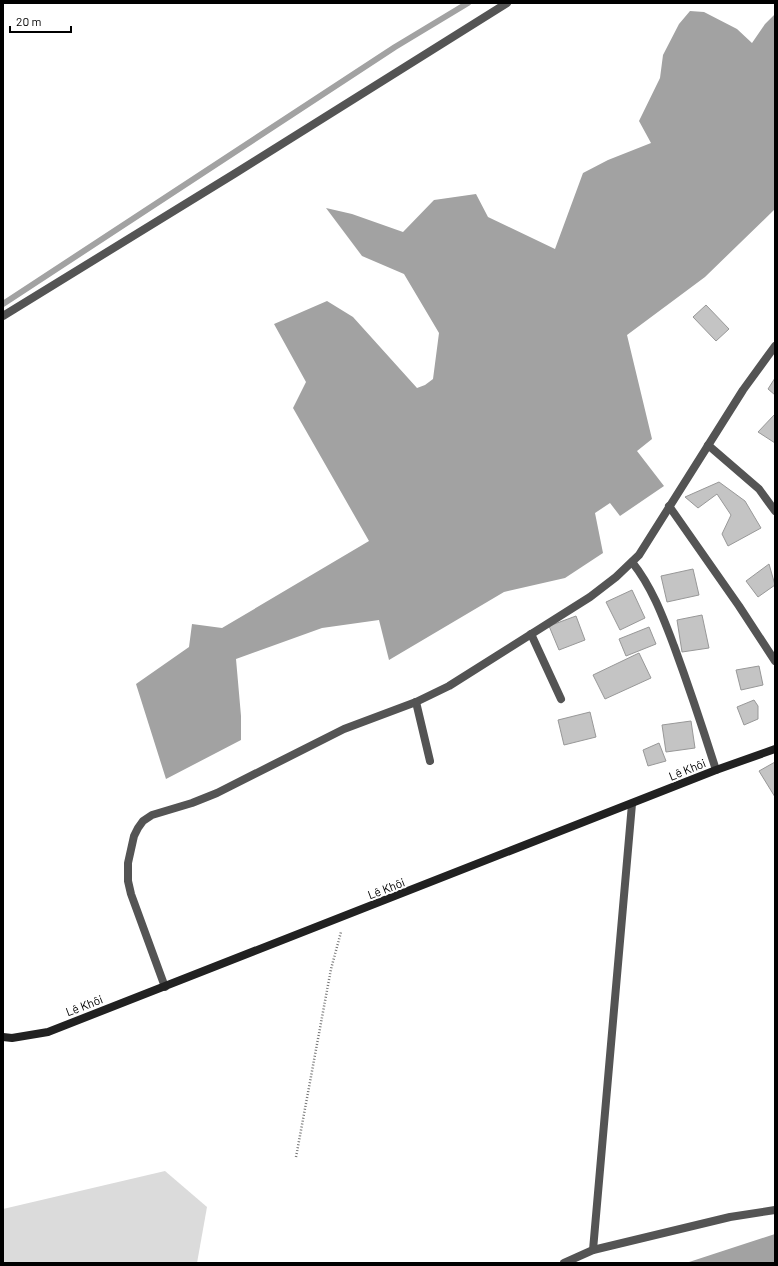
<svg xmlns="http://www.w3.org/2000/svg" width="778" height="1266" font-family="Barlow,sans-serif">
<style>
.green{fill:#dbdbdb}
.water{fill:#a2a2a2}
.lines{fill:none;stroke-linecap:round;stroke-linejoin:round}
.stream{stroke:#a2a2a2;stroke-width:6}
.building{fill:#c4c4c4;stroke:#989898}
.path{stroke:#767676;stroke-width:2.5;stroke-dasharray:1 2;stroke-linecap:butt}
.lane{stroke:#545454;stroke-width:8}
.street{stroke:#545454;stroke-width:8}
.secondary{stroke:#212121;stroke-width:8}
.labels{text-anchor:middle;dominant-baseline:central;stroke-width:4;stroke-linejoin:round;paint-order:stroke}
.street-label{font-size:12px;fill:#000;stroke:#fff}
</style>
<rect width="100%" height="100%" fill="#fff"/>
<polygon class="green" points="165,1171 207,1207 197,1263 3,1263 3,1209"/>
<g class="water">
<polygon points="690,11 704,12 737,29 752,43 765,24 775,14 775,209 705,277 627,335 652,439 637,451 664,486 620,516 610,503 595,513 603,553 565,578 504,592 389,660 379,620 322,628 236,659 241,716 241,740 166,779 136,684 189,647 192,624 222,628 369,541 293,408 306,382 274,324 327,301 353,317 417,388 425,385 433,379 439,333 404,274 362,256 326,208 352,214 403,232 434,200 476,194 488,217 555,249 583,173 608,160 651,143 639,121 660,78 663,55 679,24"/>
<polygon points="775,1234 775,1263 686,1263"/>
</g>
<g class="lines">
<polyline class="stream" points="3,304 395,47 468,3"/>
</g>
<g class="building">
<polygon points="706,305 729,329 716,341 693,317"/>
<polygon points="775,378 775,395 768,389"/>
<polygon points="775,414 775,443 758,432"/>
<polygon points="719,482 745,501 761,528 728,546 722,534 731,515 717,494 698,508 685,497"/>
<polygon points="769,564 775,585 758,597 746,581"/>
<polygon points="693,569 699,595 667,602 661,576"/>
<polygon points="632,590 645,618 620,630 606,602"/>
<polygon points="702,615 709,648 682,652 677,620"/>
<polygon points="576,616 585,640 559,650 549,626"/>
<polygon points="649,627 656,644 626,656 619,639"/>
<polygon points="639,653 651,678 605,699 593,675"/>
<polygon points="759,666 763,685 741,690 736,670"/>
<polygon points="754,700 758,706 758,719 744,725 737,707"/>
<polygon points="590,712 596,737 564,745 558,720"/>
<polygon points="691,721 695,748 666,752 662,725"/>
<polygon points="659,743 666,761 648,766 643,750"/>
<polygon points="775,762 775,797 759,771"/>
</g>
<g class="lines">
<polyline class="path" points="296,1157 331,969 341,932"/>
<polyline class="lane" points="669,506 739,606 775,661"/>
<g class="street">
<polyline points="3,316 234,174 507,3"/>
<polyline points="708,445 759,489 775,511"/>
<path d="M632 562C652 587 663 617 674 646 689 687 703 729 716 770"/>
<polyline points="531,634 561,699"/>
<polyline points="416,702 430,761"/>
<polyline points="165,987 131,894 128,881 128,863 134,836 138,828 143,821 152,815 192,803 217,793 344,729 416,702 449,686 590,597 616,577 639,555 743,390 775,346"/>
<polyline points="593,1250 730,1217 775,1210"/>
<polyline points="564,1263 593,1250 632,804"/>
</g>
<polyline class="secondary" points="3,1037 12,1038 48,1032 716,770 775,749"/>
</g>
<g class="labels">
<g class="street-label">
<text transform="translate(687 769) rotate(-22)">Lê Khôi</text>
<text transform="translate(386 888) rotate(-21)">Lê Khôi</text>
<text transform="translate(84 1005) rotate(-21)">Lê Khôi</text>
</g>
</g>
<rect width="778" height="1266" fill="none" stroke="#000000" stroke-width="8"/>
<path d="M10 26v6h61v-6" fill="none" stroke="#000000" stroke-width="2"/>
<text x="16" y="26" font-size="12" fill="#000000" stroke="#ffffff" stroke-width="3" paint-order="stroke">20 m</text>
</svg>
